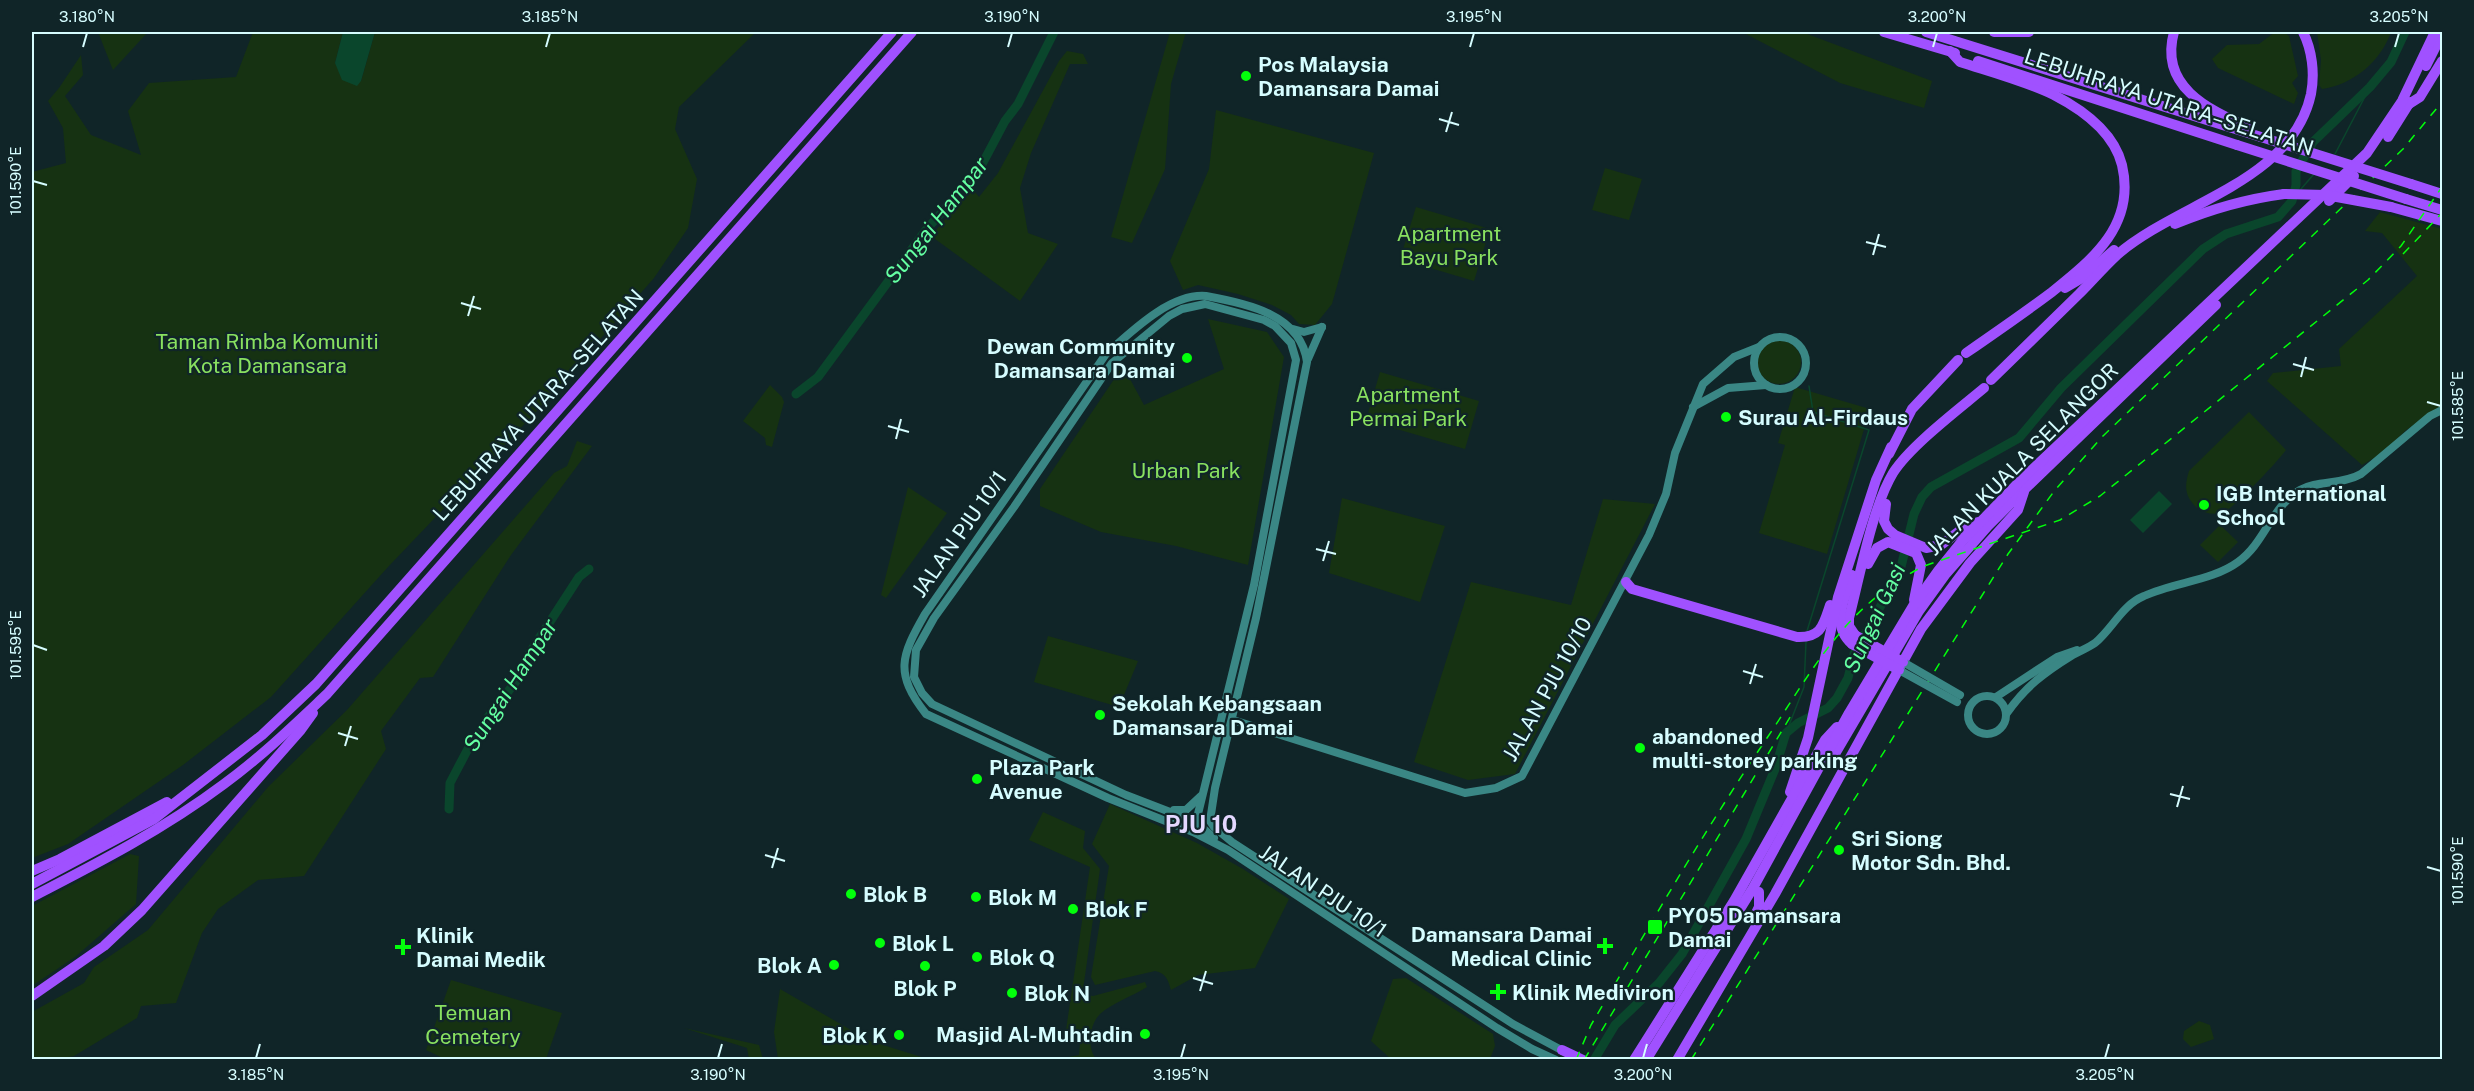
<svg xmlns="http://www.w3.org/2000/svg" width="2474" height="1091" font-family="'Public Sans',sans-serif">
<style>
.green{fill:#163212}
.water{fill:#0a462c}
.lines{fill:none;stroke-linecap:round;stroke-linejoin:round}
.stream{stroke:#0a462c;stroke-width:1.5}
.river{stroke:#0a462c;stroke-width:9}
.minor{stroke:#3a8785;stroke-width:8}
.highway{stroke:#a051ff;stroke-width:10}
.rail{stroke:#02ff0b;stroke-width:1.5;stroke-dasharray:9 8;stroke-linecap:butt}
.minor-bridge{stroke:#3a8785;stroke-width:8}
.highway-bridge{stroke:#a051ff;stroke-width:10}
.ticks{fill:none;stroke:#d6fdff;stroke-width:2}
.poi-dot{fill:#02ff0b;stroke:#102528;stroke-width:2}
.labels{text-anchor:middle;dominant-baseline:central;stroke-width:4.5;stroke-linejoin:round;paint-order:stroke}
.poi-label{font-size:21px;font-weight:bold;fill:#d6fdff;stroke:#102528;text-anchor:start}
.street-label{font-size:21px;fill:#d6fdff;stroke:#102528}
.park-label{font-size:21px;fill:#89e160;stroke:#102528}
.water-label{font-size:22px;font-style:italic;fill:#64ffa2;stroke:#102528}
.quarter-label{font-size:24px;font-weight:bold;fill:#e4d8ff;stroke:#102528}
.neatline{fill:none;stroke:#d6fdff;stroke-width:2}
.ticks-label{font-size:15px;text-anchor:middle;fill:#d6fdff}
</style>
<rect width="100%" height="100%" fill="#102528"/>
<g class="green">
<polygon points="98,32 148,32 113,70"/>
<polygon points="253,32 343,32 335,63 361,81 375,32 756,32 679,107 675,129 697,179 688,228 654,278 535,413 388,567 271,697 183,765 68,844 32,858 32,172 66,163 63,128 48,101 59,88 81,55 83,75 65,96 91,135 141,155 128,111 149,83 236,77"/>
<polygon points="1170,32 1186,32 1171,84 1165,169 1132,243 1111,237"/>
<polygon points="1742,32 1802,32 1932,81 1924,108 1840,83"/>
<polygon points="2275,32 2284,32 2289,36 2298,76 2292,83 2298,93 2294,104 2218,68 2212,59 2227,45 2259,44"/>
<path d="M2317 32H2391C2381 61 2353 85 2322 89L2319 85 2321 60Z"/>
<polygon points="1067,51 1083,54 1088,64 1070,64 1031,153 1020,188 1028,233 1058,244 1020,301 931,236 972,188 979,197 998,173 1059,61"/>
<polygon points="1216,110 1374,153 1332,304 1315,325 1299,324 1291,315 1272,305 1238,294 1198,285 1183,290 1170,261 1209,169"/>
<polygon points="1605,168 1642,179 1629,220 1592,210"/>
<polygon points="1416,207 1490,229 1474,281 1400,259"/>
<polygon points="2380,212 2442,229 2442,407 2406,430 2384,452 2362,465 2267,381 2273,373 2341,366 2339,349 2417,276 2382,233 2365,231"/>
<polygon points="1208,319 1267,332 1284,357 1248,565 1176,546 1101,532 1040,506 1040,489 1123,366 1144,405 1224,369"/>
<circle cx="1779" cy="362" r="22"/>
<polygon points="1380,372 1479,401 1465,449 1366,420"/>
<polygon points="770,385 782,397 784,402 772,447 766,445 765,438 743,421"/>
<polygon points="1795,387 1870,409 1827,554 1759,533 1785,445 1778,443"/>
<path d="M2249 412 2286 450C2279 460 2234 508 2224 512 2214 516 2201 513 2194 505 2184 494 2185 484 2189 471Z"/>
<polygon points="577,441 592,446 511,555 433,677 420,678 381,731 386,749 304,876 258,880 218,909 202,933 176,1003 141,1006 137,1018 74,1056 58,1059 32,1059 32,1012 84,983 94,967 148,930 268,787 347,710 554,473 567,466"/>
<polygon points="908,487 947,513 886,598 881,595"/>
<polygon points="1342,498 1445,526 1420,602 1329,573"/>
<polygon points="1603,499 1655,504 1515,774 1468,780 1414,762 1471,582 1571,605"/>
<polygon points="2220,525 2238,542 2218,562 2200,545"/>
<polygon points="1048,636 1138,661 1119,707 1034,682"/>
<path d="M1110 804 1197 843 1243 869 1289 899 1255 968 1198 975 1171 990C1168 980 1166 973 1155 971L1095 985 1091 977 1109 866 1092 844Z"/>
<path d="M1043 812 1085 831 1083 848 1100 869 1083 990 1085 995 1093 996 1145 982 1147 987C1133 996 1112 1003 1100 1014 1089 1025 1087 1048 1096 1059H1058L1079 1055 1080 1043 1066 1044V1030L1090 867 1029 840Z"/>
<polygon points="130,854 139,856 136,904 75,957 32,986 32,906"/>
<polygon points="1406,978 1493,1034 1495,1046 1490,1059 1391,1059 1371,1041 1393,979"/>
<polygon points="451,980 562,1013 546,1059 445,1059 426,1050"/>
<polygon points="780,989 870,1041 928,1059 778,1059 774,1032"/>
<polygon points="2199,1021 2210,1025 2214,1039 2191,1047 2183,1039 2184,1031"/>
<polygon points="684,1028 759,1045 763,1059 749,1059 747,1048"/>
</g>
<g class="water">
<polygon points="343,32 375,32 361,81 357,86 342,80 335,63"/>
<polygon points="2159,491 2172,504 2143,533 2130,520"/>
</g>
<g class="lines">
<g class="stream">
<polyline points="2335,154 2370,87"/>
<polyline points="2301,189 2314,174"/>
<polyline points="1807,631 1869,430 1813,412 1809,386"/>
<polyline points="1786,733 1804,687 1806,642"/>
</g>
<g class="river">
<polyline points="796,394 818,377 926,230 978,172 1005,121 1018,104 1054,32"/>
<polyline points="449,809 450,783 470,745 477,739 488,717 518,679 529,654 579,577 589,569"/>
<polyline points="1594,1060 1615,1025 1659,983 1682,954 1746,839 1775,769 1786,733 1798,723 1828,708 1837,698 1848,678 1854,654 1900,571 1914,514 1922,497 1931,487 2019,438 2061,388 2203,249 2226,234 2278,217 2292,201 2296,185 2296,171 2313,142 2370,87 2391,62 2405,32"/>
</g>
<g class="minor">
<polyline points="1293,329 1304,332 1322,327"/>
<circle cx="1780" cy="363" r="26"/>
<polyline points="1308,359 1322,327"/>
<polyline points="1693,407 1728,388 1766,385"/>
<circle cx="1987" cy="715" r="19"/>
<polyline points="1996,697 2057,657 2077,650"/>
<path d="M2007 713C2025 687 2045 672 2071 656 2079 651 2088 648 2095 643 2113 628 2122 605 2144 596 2174 582 2212 581 2238 562 2265 543 2271 507 2300 490 2317 480 2342 485 2361 474L2430 416 2442 410"/>
<polyline points="1233,720 1465,793 1496,788 1522,776 1649,535 1666,494 1675,453 1703,384 1734,357 1759,347"/>
<polyline points="1174,810 1186,810 1201,796"/>
<polyline points="1186,829 1196,822 1254,585 1296,360 1291,343 1275,326 1264,320 1205,304 1182,309 1169,316 1112,363 1014,507 934,618 916,650 914,677 922,693 932,704 1126,795 1196,822 1214,838"/>
<path d="M1556 1060 1532 1049 1497 1028 1228 850 1193 832 1108 798 926 714C894 673 901 656 925 614L1106 354C1131 332 1170 293 1206 296 1245 303 1301 314 1307 362L1256 618 1215 788 1210 821 1214 827 1232 842 1513 1024 1565 1052"/>
</g>
<g class="highway">
<polyline points="1884,32 1955,53"/>
<polyline points="1926,32 2261,137"/>
<polyline points="1994,32 2029,32"/>
<path d="M2174 32C2159 86 2207 109 2248 127"/>
<path d="M1950 51 1960 62C1991 72 2025 81 2054 95 2083 110 2114 133 2122 165 2136 225 2093 259 2052 292 2024 313 1995 333 1966 353"/>
<polyline points="1978,61 2237,145"/>
<polyline points="2426,66 2442,34"/>
<polyline points="2409,104 2420,97 2442,61"/>
<polyline points="2388,137 2410,102"/>
<polyline points="2411,184 2442,194"/>
<polyline points="2406,199 2442,210"/>
<polyline points="2329,201 2354,176"/>
<polyline points="2391,207 2442,221"/>
<path d="M2175 224C2211 209 2246 199 2284 194"/>
<polyline points="2065,288 2082,278 2114,250"/>
<path d="M1991 380C2021 351 2050 322 2079 294 2092 281 2104 267 2117 255 2178 202 2292 182 2311 94 2315 73 2312 50 2303 32"/>
<polyline points="1889,454 1912,409 1958,360"/>
<polyline points="1886,504 1884,521 1888,529 1895,535 1926,548 1941,545 1962,529 1978,522"/>
<polyline points="1868,564 1877,548 1888,542 1916,553 1921,565 1914,600"/>
<path d="M1626 582 1632 589 1797 637C1821 638 1823 626 1830 605"/>
<path d="M1855 635 1849 626V618C1860 576 1872 508 1893 473 1910 446 1959 409 1984 388"/>
<path d="M1852 644C1830 625 1845 597 1852 575"/>
<polyline points="1835,754 1919,611 1945,575 1988,526 2025,489 2216,305"/>
<polyline points="1790,792 1808,738 1838,597 1876,480 1891,447"/>
<polyline points="32,871 60,859 167,802"/>
<polyline points="32,884 154,819 262,735 316,684 892,32"/>
<path d="M32 897C98 863 164 829 224 784 261 757 294 725 327 694L912 32"/>
<polyline points="1754,917 1759,907 1759,892"/>
<polyline points="32,996 104,946 142,910 300,731 313,713"/>
<polyline points="1562,1050 1583,1060"/>
<polyline points="1634,1060 1734,901 1825,740 1837,727"/>
<polyline points="1646,1060 1753,888 1849,713 1913,606 1938,571 1963,540 2019,482 2367,153 2402,101 2435,32"/>
<polyline points="1677,1060 1775,894 1921,629 1970,563 2018,510 2024,492"/>
</g>
<g class="rail">
<polyline points="2403,254 2442,213"/>
<path d="M1576 1060 1591 1025C1648 928 1704 831 1767 738 1814 668 1845 606 1924 566L2060 520 2100 496 2368 280 2401 246 2442 187"/>
<polyline points="1584,1060 1792,714"/>
<polyline points="1691,1060 2008,554 2055,490 2102,437 2403,149 2442,102"/>
</g>
<g class="minor-bridge">
<polyline points="1903,662 1960,695"/>
<polyline points="1899,670 1957,702"/>
</g>
<g class="highway-bridge">
<polyline points="2261,137 2411,184"/>
<polyline points="2237,145 2406,199"/>
<polyline points="2284,194 2326,195 2391,207"/>
<polyline points="1855,635 1903,662"/>
<polyline points="1852,644 1899,670"/>
</g>
</g>
<path class="ticks" d="M83 47 87 33M546 47 550 33M1008 47 1012 33M1470 47 1474 33M1933 47 1937 33M2395 47 2399 33M1439 119 1459 125M1446 132 1452 112M33 181 47 185M1866 242 1886 247M1873 255 1879 234M461 303 481 309M468 316 474 296M2293 364 2314 370M2301 377 2306 357M2427 402 2441 406M888 426 909 432M896 439 901 419M1316 549 1336 554M1323 561 1329 541M33 645 47 650M1743 671 1763 677M1750 684 1756 664M338 733 358 739M345 746 351 726M2170 794 2190 799M2177 807 2183 786M765 855 785 861M2427 867 2441 871M772 868 778 848M1193 978 1213 984M1200 991 1206 971M256 1058 260 1044M718 1058 722 1044M1181 1058 1185 1044M1643 1058 1647 1044M2105 1058 2109 1044"/>
<g class="poi-dot">
<circle cx="1246" cy="76" r="6"/>
<circle cx="1187" cy="358" r="6"/>
<circle cx="1726" cy="417" r="6"/>
<circle cx="2204" cy="505" r="6"/>
<circle cx="1100" cy="715" r="6"/>
<circle cx="1640" cy="748" r="6"/>
<circle cx="977" cy="779" r="6"/>
<circle cx="1839" cy="850" r="6"/>
<circle cx="851" cy="894" r="6"/>
<circle cx="976" cy="897" r="6"/>
<circle cx="1073" cy="909" r="6"/>
<rect x="1647" y="919" width="16" height="16" rx="3"/>
<circle cx="880" cy="943" r="6"/>
<path d="M1602 937h6v6h6v6h-6v6h-6v-6h-6v-6h6z"/>
<path d="M400 938h6v6h6v6h-6v6h-6v-6h-6v-6h6z"/>
<circle cx="977" cy="957" r="6"/>
<circle cx="834" cy="965" r="6"/>
<circle cx="925" cy="966" r="6"/>
<path d="M1495 983h6v6h6v6h-6v6h-6v-6h-6v-6h6z"/>
<circle cx="1012" cy="993" r="6"/>
<circle cx="1145" cy="1034" r="6"/>
<circle cx="899" cy="1035" r="6"/>
</g>
<g class="labels">
<g class="poi-label">
<text x="1258" y="64">Pos Malaysia<tspan x="1258" dy="24">Damansara Damai</tspan></text>
<text x="1175" y="346" text-anchor="end">Dewan Community<tspan x="1175" dy="24">Damansara Damai</tspan></text>
<text x="1738" y="417">Surau Al-Firdaus</text>
<text x="2216" y="493">IGB International<tspan x="2216" dy="24">School</tspan></text>
<text x="1112" y="703">Sekolah Kebangsaan<tspan x="1112" dy="24">Damansara Damai</tspan></text>
<text x="1652" y="736">abandoned<tspan x="1652" dy="24">multi-storey parking</tspan></text>
<text x="989" y="767">Plaza Park<tspan x="989" dy="24">Avenue</tspan></text>
<text x="1851" y="838">Sri Siong<tspan x="1851" dy="24">Motor Sdn. Bhd.</tspan></text>
<text x="863" y="894">Blok B</text>
<text x="988" y="897">Blok M</text>
<text x="1085" y="909">Blok F</text>
<text x="1668" y="915">PY05 Damansara<tspan x="1668" dy="24">Damai</tspan></text>
<text x="1592" y="934" text-anchor="end">Damansara Damai<tspan x="1592" dy="24">Medical Clinic</tspan></text>
<text x="416" y="935">Klinik<tspan x="416" dy="24">Damai Medik</tspan></text>
<text x="892" y="943">Blok L</text>
<text x="989" y="957">Blok Q</text>
<text x="822" y="965" text-anchor="end">Blok A</text>
<text x="925" y="988" text-anchor="middle">Blok P</text>
<text x="1512" y="992">Klinik Mediviron</text>
<text x="1024" y="993">Blok N</text>
<text x="1133" y="1034" text-anchor="end">Masjid Al-Muhtadin</text>
<text x="887" y="1035" text-anchor="end">Blok K</text>
</g>
<g class="street-label">
<text transform="translate(2169 102) rotate(18)">LEBUHRAYA UTARA–SELATAN</text>
<text transform="translate(538 405) rotate(-48)">LEBUHRAYA UTARA–SELATAN</text>
<text transform="translate(2022 459) rotate(-45)">JALAN KUALA SELANGOR</text>
<text transform="translate(959 534) rotate(-55)">JALAN PJU 10/1</text>
<text transform="translate(1547 689) rotate(-61)">JALAN PJU 10/10</text>
<text transform="translate(1323 891) rotate(34)">JALAN PJU 10/1</text>
</g>
<g class="park-label">
<text x="1449" y="233">Apartment<tspan x="1449" dy="24">Bayu Park</tspan></text>
<text x="267" y="341">Taman Rimba Komuniti<tspan x="267" dy="24">Kota Damansara</tspan></text>
<text x="1408" y="394">Apartment<tspan x="1408" dy="24">Permai Park</tspan></text>
<text x="1186" y="470">Urban Park</text>
<text x="473" y="1012">Temuan<tspan x="473" dy="24">Cemetery</tspan></text>
</g>
<g class="water-label">
<text transform="translate(936 220) rotate(-52)">Sungai Hampar</text>
<text transform="translate(1874 618) rotate(-65)">Sungai Gasi</text>
<text transform="translate(510 685) rotate(-57)">Sungai Hampar</text>
</g>
<g class="quarter-label">
<text x="1201" y="824">PJU 10</text>
</g>
</g>
<rect width="2474" height="1091" fill="none" stroke="#102528" stroke-width="66"/>
<rect x="33" y="33" width="2408" height="1025" class="neatline"/>
<g class="ticks-label">
<text x="87" y="22">3.180°N</text>
<text x="550" y="22">3.185°N</text>
<text x="1012" y="22">3.190°N</text>
<text x="1474" y="22">3.195°N</text>
<text x="1937" y="22">3.200°N</text>
<text x="2399" y="22">3.205°N</text>
<text transform="translate(16 181) rotate(-90)" y="5">101.590°E</text>
<text transform="translate(2458 406) rotate(-90)" y="5">101.585°E</text>
<text transform="translate(16 645) rotate(-90)" y="5">101.595°E</text>
<text transform="translate(2458 871) rotate(-90)" y="5">101.590°E</text>
<text x="256" y="1080">3.185°N</text>
<text x="718" y="1080">3.190°N</text>
<text x="1181" y="1080">3.195°N</text>
<text x="1643" y="1080">3.200°N</text>
<text x="2105" y="1080">3.205°N</text>
</g>
</svg>
